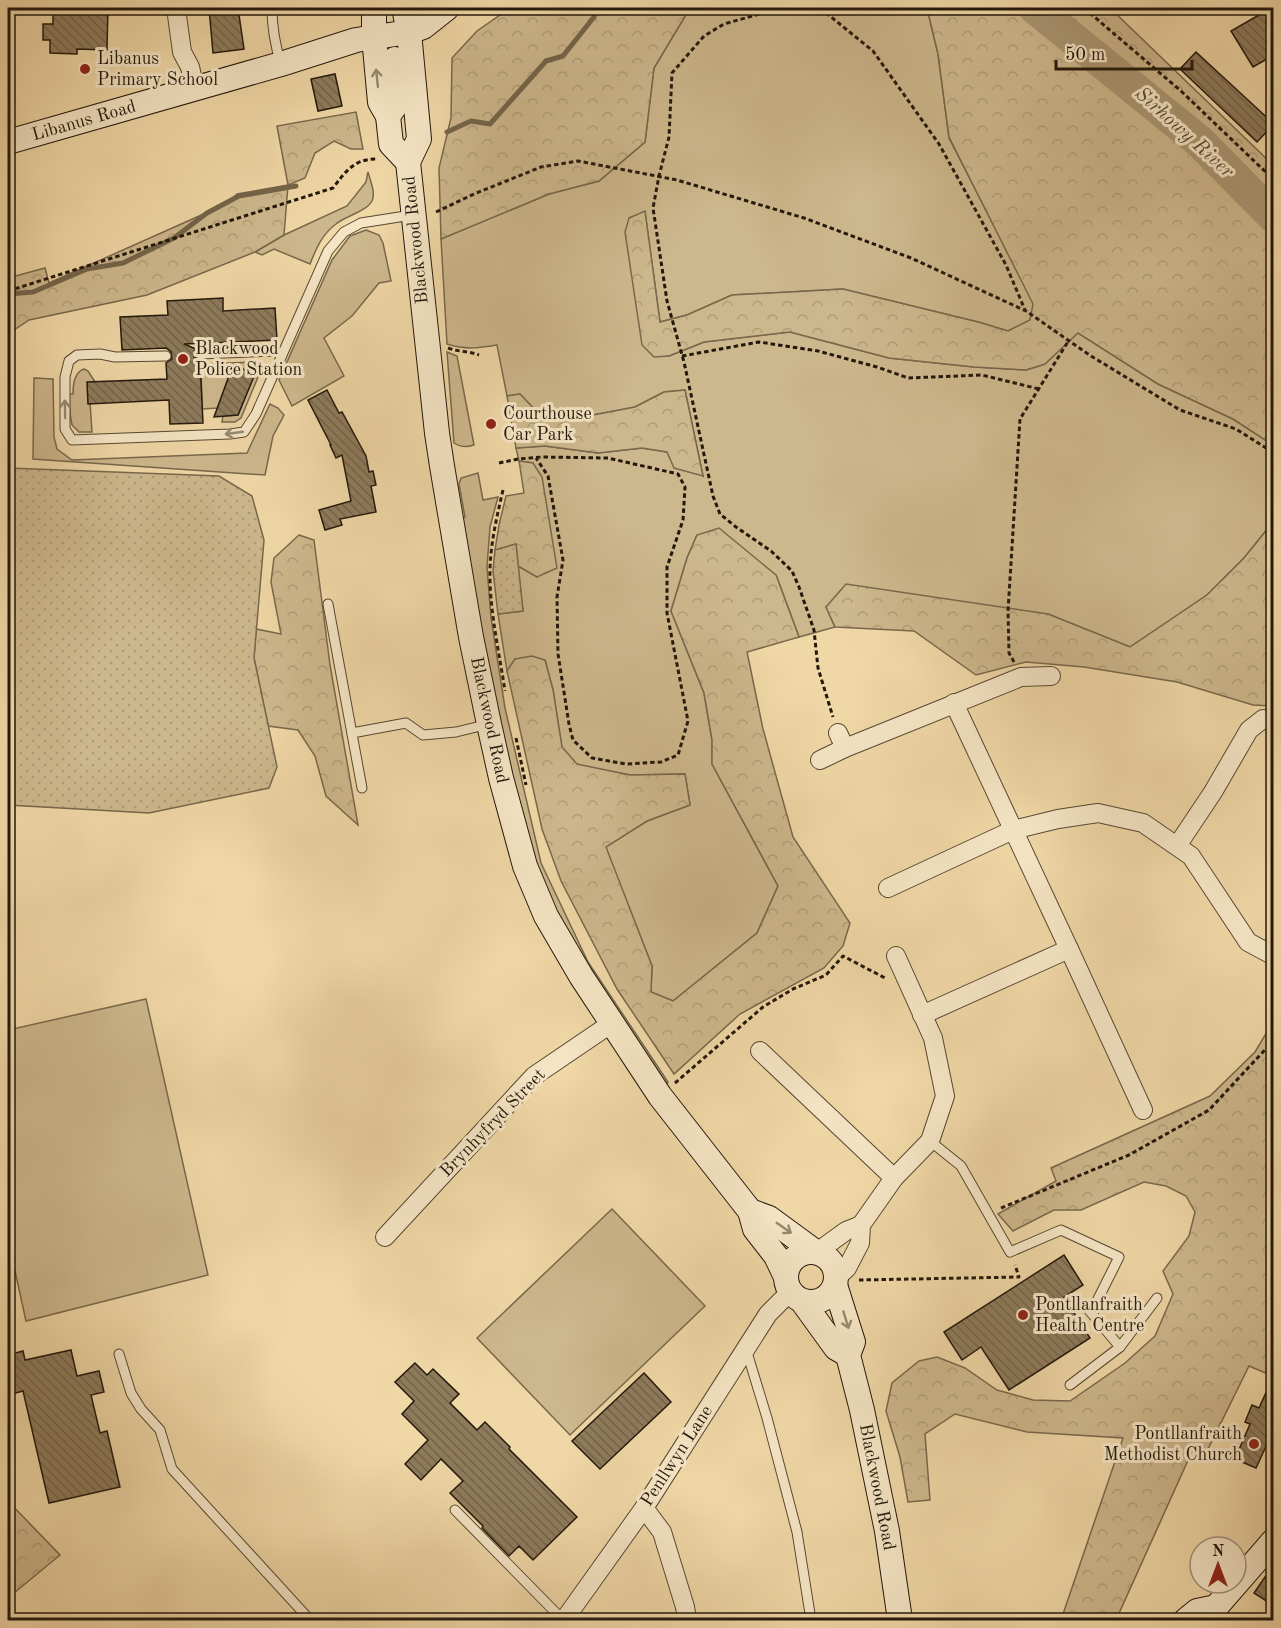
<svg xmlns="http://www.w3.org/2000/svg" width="1281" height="1628" font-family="'Old Standard TT',serif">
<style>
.green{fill:#cdb78c;stroke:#78684c;stroke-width:1.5}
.forest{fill:url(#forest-crowns);stroke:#78684c;stroke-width:1.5}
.park{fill:url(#park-dots);stroke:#78684c;stroke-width:1.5}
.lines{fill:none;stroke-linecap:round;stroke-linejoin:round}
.stream{stroke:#746449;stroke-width:5}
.river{stroke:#aa9672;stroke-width:33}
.building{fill:url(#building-back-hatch);stroke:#23180c;stroke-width:1.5}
.lane-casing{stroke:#564832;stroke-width:11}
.street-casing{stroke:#564832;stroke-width:20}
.secondary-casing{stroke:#23180c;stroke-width:26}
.path{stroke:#23180c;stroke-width:3;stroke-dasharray:4.5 3;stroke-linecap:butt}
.lane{stroke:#f5e5c5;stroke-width:9}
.street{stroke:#f5e5c5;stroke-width:18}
.secondary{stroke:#f5e5c5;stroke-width:24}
.oneway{stroke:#968972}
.poi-dot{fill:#8f2418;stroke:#f5e5c5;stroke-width:2}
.labels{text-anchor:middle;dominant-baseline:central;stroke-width:6;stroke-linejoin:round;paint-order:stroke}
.poi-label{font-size:18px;fill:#23180c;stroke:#f5e5c5;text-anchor:start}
.street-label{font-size:18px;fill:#23180c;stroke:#f5e5c5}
.water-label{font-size:20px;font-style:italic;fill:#594a35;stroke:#f5e5c5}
</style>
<defs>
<pattern id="forest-crowns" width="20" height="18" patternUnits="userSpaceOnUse" patternTransform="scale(1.5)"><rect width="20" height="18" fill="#cdb78c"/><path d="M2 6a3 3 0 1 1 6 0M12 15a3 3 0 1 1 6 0" fill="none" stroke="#b09d78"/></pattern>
<pattern id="park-dots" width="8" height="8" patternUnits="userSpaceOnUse" patternTransform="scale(1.5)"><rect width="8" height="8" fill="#cdb78c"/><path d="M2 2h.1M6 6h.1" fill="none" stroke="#b09d78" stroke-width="1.8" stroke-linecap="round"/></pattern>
<pattern id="building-back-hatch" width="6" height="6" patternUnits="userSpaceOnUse" patternTransform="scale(1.5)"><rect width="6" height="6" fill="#8e7b5c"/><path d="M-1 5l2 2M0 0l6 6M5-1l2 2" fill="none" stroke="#74644a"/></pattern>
</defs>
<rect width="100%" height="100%" fill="#f0d7a6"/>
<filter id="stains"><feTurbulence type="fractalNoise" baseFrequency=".00333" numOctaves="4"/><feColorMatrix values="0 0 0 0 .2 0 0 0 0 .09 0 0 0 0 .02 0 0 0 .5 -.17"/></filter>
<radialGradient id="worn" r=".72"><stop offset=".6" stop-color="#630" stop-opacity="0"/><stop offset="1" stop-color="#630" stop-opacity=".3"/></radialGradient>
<g class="green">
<path d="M690 8H927L938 54 949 138 1034 304 1030 320 1008 331 978 322 843 289 732 295 687 315 660 322 645 212 629 218 669 356 704 342 790 332 889 358 974 367 1026 370 1045 364 1077 332 1158 384 1233 419 1273 445V522L1244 558 1207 595 1130 647 1048 614 826 607 835 627 799 637 776 575 697 535 687 558 671 611 704 693 712 740V764L778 886 757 933 673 1001 651 992 652 966 605 847 647 821 690 805 685 774 630 775 577 765 562 748 553 690 545 660 515 659 507 671 498 614 523 611 518 566 537 577 533 463 519 461 516 448 545 446 598 453 642 448 667 452 703 476 685 390 664 392 635 407 588 416 539 414 520 394 507 396 497 345C479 348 466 350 447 344L441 239 549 194 599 181 645 142 654 68Z"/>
<path d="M368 172C370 180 376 193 372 201 366 212 345 216 336 224 322 234 316 249 310 264L274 249 262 255 255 252 284 235 347 206 366 182Z"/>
<polygon points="366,230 379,235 383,243 391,281 379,283 352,316 324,338 344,376 292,406 279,380 332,260 350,236"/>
<path d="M447 352 457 356 474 445C468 447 460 447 454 443Z"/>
<polygon points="258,362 263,365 241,418 235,422 222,422 223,416 238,415 254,374 233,365 218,408 202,409 201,364"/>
<path d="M84 369 88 371 95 382 90 403 92 432H79L72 425 70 414 69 394H73C73 385 74 372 84 369Z"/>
<polygon points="34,378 53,379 54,437 57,449 72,460 247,453 270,404 278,408 284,415 273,436 265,475 33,459"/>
<polygon points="478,473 483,500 498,497 490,527 487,567 491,618 505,708 541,863 588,962 668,1082 666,1085 593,978 562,923 534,861 511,774 459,520 465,517 459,484 461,478"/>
<polygon points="146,999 208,1275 26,1321 8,1239 8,1030"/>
<polygon points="612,1209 705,1306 570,1435 477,1338"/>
</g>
<g class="forest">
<polygon points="510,8 690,8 654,68 645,142 599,181 549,194 441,239 439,168 451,118 452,58 477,31"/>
<polygon points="927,8 1110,8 1273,165 1273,445 1233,419 1158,384 1078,333 1045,364 1026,370 974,367 889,358 790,332 704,342 669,356 654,357 642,345 625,232 629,218 645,211 660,322 687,315 732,295 843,289 978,322 1008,331 1030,320 1033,304 949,137 938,54"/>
<polygon points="356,112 363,149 351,149 334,141 315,153 305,178 288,185 284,235 255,252 147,295 29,320 8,334 8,278 45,268 49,283 226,204 237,194 288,185 277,126"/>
<polygon points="685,390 703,476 674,468 667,452 642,448 598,453 545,446 516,448 507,396 520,394 539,414 588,416 635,407 664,392"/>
<polygon points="519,461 533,463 542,477 557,568 537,577 518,566 516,544 495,550 499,525 506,496 524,493"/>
<polygon points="1273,522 1273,706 1253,705 1177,682 1084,667 1026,662 976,675 914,631 835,627 826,607 846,584 1048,614 1130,647 1207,595 1244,558"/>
<polygon points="719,528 776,575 799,637 747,652 763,729 793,837 850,923 843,946 824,968 740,1014 674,1074 617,989 561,881 542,829 507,671 515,659 532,656 545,660 553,690 562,747 577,764 630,775 685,774 690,805 647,821 606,847 652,966 651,992 673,1001 757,933 778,886 712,764 712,740 704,693 671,611 687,558 697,535"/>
<polygon points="299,535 314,540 330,665 358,825 326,796 315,756 298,730 268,726 254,658 256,629 281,634 271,582 274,558"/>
<polygon points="1273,1022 1273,1376 1249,1366 1207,1451 1194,1447 1116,1620 1061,1620 1123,1438 1027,1432 955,1414 925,1434 930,1500 908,1502 900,1457 886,1411 892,1383 919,1361 937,1357 965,1368 997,1390 1033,1400 1070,1401 1125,1363 1155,1336 1173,1294 1163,1271 1189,1236 1195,1212 1186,1196 1166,1186 1144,1182 1081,1210 1054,1210 1013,1231 998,1214 1056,1181 1051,1168 1210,1096 1255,1052"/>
<polygon points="8,1501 60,1555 8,1598"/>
</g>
<g class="park">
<polygon points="8,468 219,476 252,496 264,540 254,658 277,767 269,788 149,813 8,805"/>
<polygon points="516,544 523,611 498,614 493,571 495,550"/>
</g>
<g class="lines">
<g class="stream">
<polyline points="447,132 471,121 490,124 546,61 563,56 594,17 596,8"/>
<polyline points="8,294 33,292 87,269 123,263 174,238 207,213 239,196 296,186"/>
</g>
<polyline class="river" points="1035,8 1199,141 1274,217"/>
</g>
<g class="building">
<polygon points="53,8 108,8 107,50 77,49 77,54 50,53 50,40 43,40 43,24 53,24"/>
<polygon points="209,8 238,8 244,49 213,53"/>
<polygon points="1271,8 1274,8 1274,55 1253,67 1231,31"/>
<polygon points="1196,52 1274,124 1257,142 1180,69"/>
<polygon points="335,74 342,106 318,111 311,79"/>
<polygon points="223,298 223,311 275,308 277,340 184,344 196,349 194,351 194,357 200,361 203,423 170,424 169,400 88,404 87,382 167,379 166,363 172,359 171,352 166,348 122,350 120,317 168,315 167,301"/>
<polygon points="233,365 255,374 238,415 214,417"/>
<polygon points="327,390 339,413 342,412 366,456 369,472 373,471 376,485 371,486 376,512 340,519 342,525 325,530 319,510 351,501 342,455 336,458 330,445 331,445 308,400"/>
<polygon points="1064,1255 1083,1285 1064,1297 1090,1338 1009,1390 981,1347 962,1360 944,1332"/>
<polygon points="71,1350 77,1376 99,1371 104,1392 91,1395 100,1433 107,1431 120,1487 49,1503 23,1391 8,1395 8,1355 23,1351 25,1360"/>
<polygon points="415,1363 427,1375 433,1369 459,1394 450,1403 477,1430 485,1422 510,1447 509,1449 577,1517 533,1560 519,1546 509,1556 482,1528 483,1526 450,1493 463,1481 441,1459 421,1480 405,1464 428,1440 402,1414 414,1401 395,1382"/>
<polygon points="644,1373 671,1402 600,1469 572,1441"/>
<polygon points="1274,1375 1274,1429 1256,1468 1235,1459 1250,1424 1245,1422 1252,1405 1259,1408"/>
<polygon points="1274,1564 1274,1606 1254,1593"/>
</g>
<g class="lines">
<g class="lane-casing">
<g id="lane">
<path d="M272 8C272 28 275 45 281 64"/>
<polyline points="200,354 274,351 282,354"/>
<polyline points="166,356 115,357 100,354 77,355 69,361 65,377 65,429 72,440 230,434 244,432 256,414 267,389 328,251 344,232 361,223 412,215"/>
<polyline points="328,604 362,788"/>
<polyline points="352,733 406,723 423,735 456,732 489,724"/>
<polyline points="930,1141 961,1166 1010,1252 1061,1230 1119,1257 1097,1301 1088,1309 1120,1347"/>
<polyline points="746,1349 767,1418 797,1532 811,1620"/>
<polyline points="119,1354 131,1393 141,1409 160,1430 172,1469 310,1620"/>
<polyline points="1070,1385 1120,1347 1157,1298"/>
<polyline points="455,1510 563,1620"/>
</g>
</g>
<g class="street-casing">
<g id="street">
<polyline points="176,8 182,52 190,67 195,89"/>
<polyline points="845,748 1021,677 1051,676"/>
<polyline points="820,760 845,748 838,733"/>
<polyline points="1177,846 1213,792 1249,730 1263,719 1274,721"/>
<polyline points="888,888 1013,830 1058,819 1098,813 1143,823 1191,856 1248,942 1274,956"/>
<polyline points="1069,949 1143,1110"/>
<polyline points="922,1015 1069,949 954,703"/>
<polyline points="760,1051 894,1178"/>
<polyline points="385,1237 534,1076 612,1023"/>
<polyline points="817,1252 846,1231 861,1225"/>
<polyline points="836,1278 847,1268 860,1243 861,1225 894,1178 930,1141 945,1096 933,1038 896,956"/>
<polyline points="644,1508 662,1532 685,1607 687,1620"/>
<polyline points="564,1620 644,1508 768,1314 790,1292"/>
</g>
</g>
<g class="secondary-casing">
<g id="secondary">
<polyline points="374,8 374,37 380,102 388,116 391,144 408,162"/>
<polyline points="404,8 409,32 419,139 408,162 437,433 442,466 471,637 489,724 501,778 525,866 546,916 581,976 660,1096 750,1211 755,1229 776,1256 785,1275"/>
<polyline points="388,116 398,102 395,59"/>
<polyline points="8,142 281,64 356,40 409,32 423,27 447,8"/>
<polyline points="750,1211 769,1218 814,1251"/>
<circle cx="811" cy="1277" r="25"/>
<polyline points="835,1285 853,1342 848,1355 862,1410 887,1531 900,1620"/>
<polyline points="802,1301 836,1348 848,1355"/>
<polyline points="1186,1620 1197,1611 1216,1607"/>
<polyline points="1213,1620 1216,1607 1274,1540"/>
</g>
</g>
<g class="path">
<polyline points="773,8 756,15 724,24 704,36 672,73 669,137 659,176 653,208 667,301 684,362 713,496 720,514 736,527 771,551 792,571 799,587 814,630 818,668 833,717"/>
<polyline points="820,8 873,51 939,144 1006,265 1025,310"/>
<polyline points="1084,8 1181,91 1274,180"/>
<polyline points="436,212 474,194 541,167 578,161 677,180 804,218 911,258 1026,311 1091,356 1180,410 1236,429 1274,453"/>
<path d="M8 291 333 188C345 172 354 159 376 159"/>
<path d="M448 348C459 352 469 351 479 355"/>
<polyline points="682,356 759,342 818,351 877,367 908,378 982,375 1039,389"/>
<polyline points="499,463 518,459 542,457 608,458 678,474 685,487 683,520 667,567 667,613 688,721 678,755 661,762 626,764 592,758 573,740 569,724 558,654 557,597 563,560 548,476 536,458"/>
<path d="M503 490C497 516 491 541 490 568 489 609 499 651 505 691"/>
<polyline points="1014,662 1009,653 1008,611 1020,419 1069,340"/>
<polyline points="516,738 526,785"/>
<polyline points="675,1083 763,1007 793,989 826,975 843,956 885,978"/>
<polyline points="1001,1208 1129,1155 1209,1110 1274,1040"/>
<polyline points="859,1280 1019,1277 1015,1265"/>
</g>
<use href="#lane" class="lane"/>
<use href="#street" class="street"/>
<use href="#secondary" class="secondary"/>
</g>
<defs><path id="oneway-shaft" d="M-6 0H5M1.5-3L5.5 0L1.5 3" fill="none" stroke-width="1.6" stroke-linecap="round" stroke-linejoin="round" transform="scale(1.5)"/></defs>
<g class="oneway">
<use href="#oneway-shaft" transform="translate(377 78) rotate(-96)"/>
<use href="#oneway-shaft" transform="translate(65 409) rotate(-91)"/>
<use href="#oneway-shaft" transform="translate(234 433) rotate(172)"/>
<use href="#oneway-shaft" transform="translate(784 1228) rotate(35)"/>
<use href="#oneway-shaft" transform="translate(846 1320) rotate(73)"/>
</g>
<g class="poi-dot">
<circle cx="85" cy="69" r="6"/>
<circle cx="183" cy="359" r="6"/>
<circle cx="491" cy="424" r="6"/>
<circle cx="1023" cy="1315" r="6"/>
<circle cx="1254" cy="1444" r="6"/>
</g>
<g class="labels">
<g class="poi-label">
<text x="97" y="59">Libanus<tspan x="97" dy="21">Primary School</tspan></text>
<text x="195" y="349">Blackwood<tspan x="195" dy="21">Police Station</tspan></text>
<text x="503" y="414">Courthouse<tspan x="503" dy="21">Car Park</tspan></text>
<text x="1035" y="1305">Pontllanfraith<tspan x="1035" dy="21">Health Centre</tspan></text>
<text x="1242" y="1434" text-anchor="end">Pontllanfraith<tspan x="1242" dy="21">Methodist Church</tspan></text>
</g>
<g class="street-label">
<text transform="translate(84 121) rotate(-16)">Libanus Road</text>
<text transform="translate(416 240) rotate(-96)">Blackwood Road</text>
<text transform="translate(489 720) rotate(78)">Blackwood Road</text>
<text transform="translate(493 1123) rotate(-46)">Brynhyfryd Street</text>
<text transform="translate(677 1456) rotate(-57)">Penllwyn Lane</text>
<text transform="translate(877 1487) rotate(79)">Blackwood Road</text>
</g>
<g class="water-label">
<text transform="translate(1184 133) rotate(42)">Sirhowy River</text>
</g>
</g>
<rect width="1281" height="1628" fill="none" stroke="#f0d7a6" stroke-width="30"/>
<rect x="9" y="9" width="1263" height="1610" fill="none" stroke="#23180c" stroke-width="3"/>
<rect x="15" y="15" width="1251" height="1598" fill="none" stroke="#23180c" stroke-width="1.5"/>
<g transform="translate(1218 1565)"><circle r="28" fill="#f5e5c5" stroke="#a1937b" stroke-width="1.5"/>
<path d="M0-4.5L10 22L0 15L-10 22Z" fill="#8f2418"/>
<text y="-9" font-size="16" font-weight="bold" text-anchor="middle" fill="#23180c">N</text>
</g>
<path d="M1056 60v9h136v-9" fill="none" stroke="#23180c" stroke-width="3"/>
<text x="1065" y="60" font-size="18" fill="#23180c" stroke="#f5e5c5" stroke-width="4.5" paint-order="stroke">50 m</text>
<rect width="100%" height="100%" filter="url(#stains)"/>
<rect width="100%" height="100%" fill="url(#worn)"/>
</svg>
